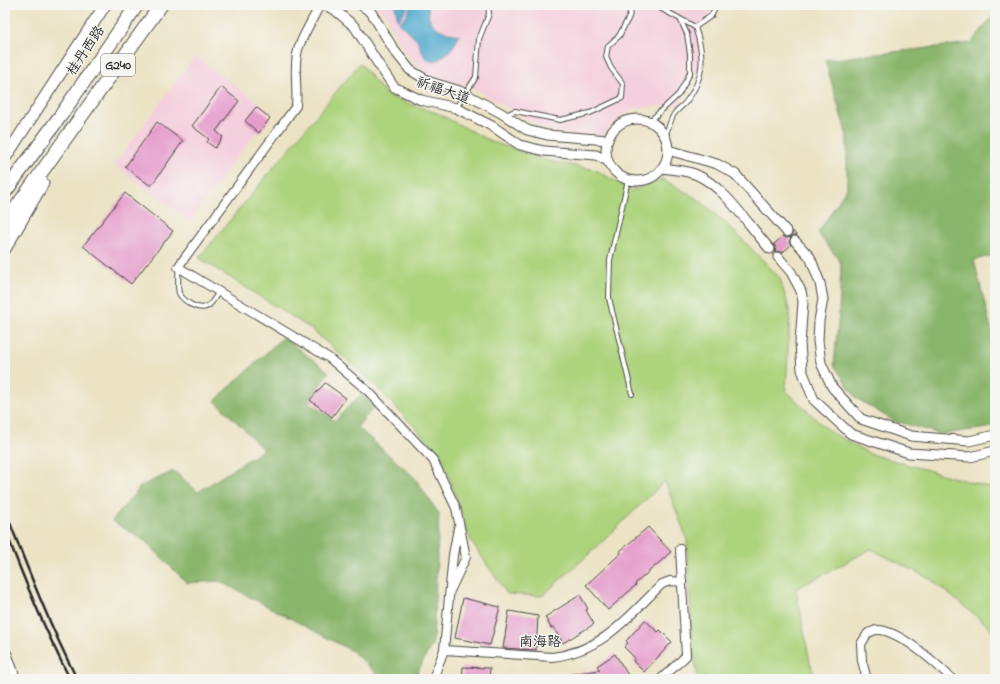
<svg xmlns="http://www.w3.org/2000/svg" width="1000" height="684" font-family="'Indie Flower','LXGW WenKai TC',sans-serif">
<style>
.built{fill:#f4cfdd}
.green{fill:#add37c;stroke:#6c7f54}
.forest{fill:#8ab56c;stroke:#5a704c}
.water{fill:#52abcf;stroke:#3e6b7d}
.building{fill:#e59ecc}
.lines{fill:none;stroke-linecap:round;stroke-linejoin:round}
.service-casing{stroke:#484742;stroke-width:6}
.minor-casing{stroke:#484742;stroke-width:10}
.tertiary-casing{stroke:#484742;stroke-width:11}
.secondary-casing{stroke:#484742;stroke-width:13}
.trunk-casing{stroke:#484742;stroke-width:15}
.motorway-casing{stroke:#484742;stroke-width:16}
.service{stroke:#fff;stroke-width:4}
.minor{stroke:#fff;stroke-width:8}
.tertiary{stroke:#fff;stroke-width:9}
.secondary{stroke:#fff;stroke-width:11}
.trunk{stroke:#fff;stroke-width:13}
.motorway{stroke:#fff;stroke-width:14}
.rail{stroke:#2b2b2b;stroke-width:2.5}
.labels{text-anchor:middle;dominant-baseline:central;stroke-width:3;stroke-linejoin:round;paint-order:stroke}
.shield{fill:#f6f6f2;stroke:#686867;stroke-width:1}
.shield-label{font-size:13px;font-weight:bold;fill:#2b2b2b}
.street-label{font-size:14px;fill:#2b2b2b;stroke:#f6f6f2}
</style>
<rect width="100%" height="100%" fill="#f6f6f2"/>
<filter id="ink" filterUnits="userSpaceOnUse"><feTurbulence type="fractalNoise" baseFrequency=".025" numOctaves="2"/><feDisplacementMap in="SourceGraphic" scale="8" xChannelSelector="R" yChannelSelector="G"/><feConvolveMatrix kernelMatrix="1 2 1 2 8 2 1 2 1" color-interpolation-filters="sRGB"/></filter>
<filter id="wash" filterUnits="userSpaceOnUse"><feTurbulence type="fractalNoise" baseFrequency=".012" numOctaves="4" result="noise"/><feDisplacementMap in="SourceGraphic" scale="16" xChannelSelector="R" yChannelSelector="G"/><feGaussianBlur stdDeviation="0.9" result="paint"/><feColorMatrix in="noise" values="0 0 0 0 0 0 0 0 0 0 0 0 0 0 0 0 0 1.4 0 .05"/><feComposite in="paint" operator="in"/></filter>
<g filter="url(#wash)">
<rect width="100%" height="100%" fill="#ece3c5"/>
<g class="built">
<polygon points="375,5 719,5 699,26 702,65 679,104 632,109 597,139 549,131 467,85 439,80 420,69 410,59 393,32 386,14"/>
<polygon points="195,56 271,112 190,221 114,165"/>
</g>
<polygon class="green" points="360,63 387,96 437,113 490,141 549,161 596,170 632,191 662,179 699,200 727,224 780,278 790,313 786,391 828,430 870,454 995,489 995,635 986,624 930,579 871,549 796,589 810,663 816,679 698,679 692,643 687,539 665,481 599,545 542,596 507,594 471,541 442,456 369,379 310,328 199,258"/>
<g class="forest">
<polygon points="995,14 995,255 974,260 995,344 995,424 987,428 941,434 894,421 856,398 834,365 839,313 841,263 818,233 847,188 847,136 825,60 971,43"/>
<polygon points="283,337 329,372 308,402 335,421 361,394 375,406 357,427 414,477 439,514 433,642 414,679 380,679 375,672 352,651 220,581 187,583 144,540 112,521 141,486 174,471 198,492 263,450 244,429 215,401"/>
</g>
<g class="water">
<polygon points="395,5 409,5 398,21"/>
<path d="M411 5H428C429 9 428 14 429 18 433 30 448 33 459 35 454 48 446 57 432 62L425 57 421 50 418 41 399 23 407 14Z"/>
</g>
<g id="blocks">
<g class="building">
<polygon points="221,87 239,101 216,131 223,137 215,148 207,142 209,139 192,126"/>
<polygon points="256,107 270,118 259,133 245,121"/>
<polygon points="157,122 183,141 151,186 125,167"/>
<polygon points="125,193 173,231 131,284 83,246"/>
<polygon points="793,231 797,236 794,235 791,237 789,242 791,245 782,253 780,251 775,252 776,248 774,244 783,236 786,238 791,237"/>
<polygon points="325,383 346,398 332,417 310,400"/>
<polygon points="648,527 671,552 635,584 636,585 608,610 586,585 621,553 620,551"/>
<polygon points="580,595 588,609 586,610 594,624 563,643 553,627 551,628 545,617"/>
<polygon points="463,598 500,607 490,645 455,638"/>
<polygon points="509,611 538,616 536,650 503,648"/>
<polygon points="645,620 658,632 660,630 672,642 644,672 633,661 635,658 624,647 628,643 626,641"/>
<polygon points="615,654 628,675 622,679 566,679 566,675 600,670 597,666"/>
<polygon points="463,667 490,668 489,679 462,679"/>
</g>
</g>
</g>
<g filter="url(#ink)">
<use href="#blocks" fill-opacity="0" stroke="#484742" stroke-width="1"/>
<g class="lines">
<g class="service-casing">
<g id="service">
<path d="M650 5 660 8 695 27C705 56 705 77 686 102 682 107 676 110 673 116 670 122 668 129 665 136"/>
<polyline points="695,27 711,16 717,5"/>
<polyline points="456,108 476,77 479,39 489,14 488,5"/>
<polyline points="505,115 515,111 560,120 590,113 622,98 623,84 611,68 606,57 608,46 619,36 629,17 632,5"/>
<polyline points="650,121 679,94 690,73 690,54 687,34 681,21"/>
<polyline points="628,180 610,260 609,298 632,394"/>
<path d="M178 267C179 275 177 286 179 293 181 298 186 301 190 304 207 313 211 305 219 291"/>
</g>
</g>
<g class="minor-casing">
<g id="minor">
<path d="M320 5C314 17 301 38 298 50 293 68 298 87 296 106L178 267 329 358 369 392 433 460 456 508 466 557 451 589"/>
<path d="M444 650 552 657C603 651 628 617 662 584L670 581 682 582"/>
<polyline points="433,679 444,650 453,555 458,528"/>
<polyline points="661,679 686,656 680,549"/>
<path d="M867 679 862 661 861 644 868 633C871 632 875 630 877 630 898 629 937 664 952 679"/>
</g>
</g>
<g class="tertiary-casing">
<g id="tertiary">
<polyline points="324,5 335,10 355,27 377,62 394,87 421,100 456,108 492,126 520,145 544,151 596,155 608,161"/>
<polyline points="361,5 371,12 394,50 410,70 430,82 460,91 501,113 527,130 547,135 608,140"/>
<circle cx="637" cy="150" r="31"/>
<polyline points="668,150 717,164 735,174 787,232"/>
<path d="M663 168C674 170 687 170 697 175 726 188 748 225 770 249"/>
<polyline points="795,241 810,257 820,283 823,299 819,321 818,341 821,363 832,387 861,419 911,436 969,441 995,435"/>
<polyline points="778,257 791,272 801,291 803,302 800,343 802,370 814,400 851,434 909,453 970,457 995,451"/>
</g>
</g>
<g class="secondary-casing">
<polyline id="secondary" points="5,158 105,5"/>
</g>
<g class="trunk-casing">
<g id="trunk">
<polyline points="5,192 61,115 137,5"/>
<polyline points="5,223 161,5"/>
<polyline points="5,247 42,183"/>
</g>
</g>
<g class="motorway-casing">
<polyline id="motorway" points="5,656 13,679"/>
</g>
<use href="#service" class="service"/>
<use href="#minor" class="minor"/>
<use href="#tertiary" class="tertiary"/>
<use href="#secondary" class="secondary"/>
<use href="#trunk" class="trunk"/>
<use href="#motorway" class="motorway"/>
<g class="rail">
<path d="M5 510C27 567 49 624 77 679"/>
<path d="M5 529C24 580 45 630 70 679"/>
</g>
</g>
</g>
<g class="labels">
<rect class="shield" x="101" y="54" width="34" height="22" rx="3"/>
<g class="shield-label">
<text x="118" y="65">G240</text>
</g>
<g class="street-label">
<text transform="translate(86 51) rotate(-56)">桂丹西路</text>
<text transform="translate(443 91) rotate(19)">祈福大道</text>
<text x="540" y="642">南海路</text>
</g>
</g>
<rect width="1000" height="684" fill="none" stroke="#f6f6f2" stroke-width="20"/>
</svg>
